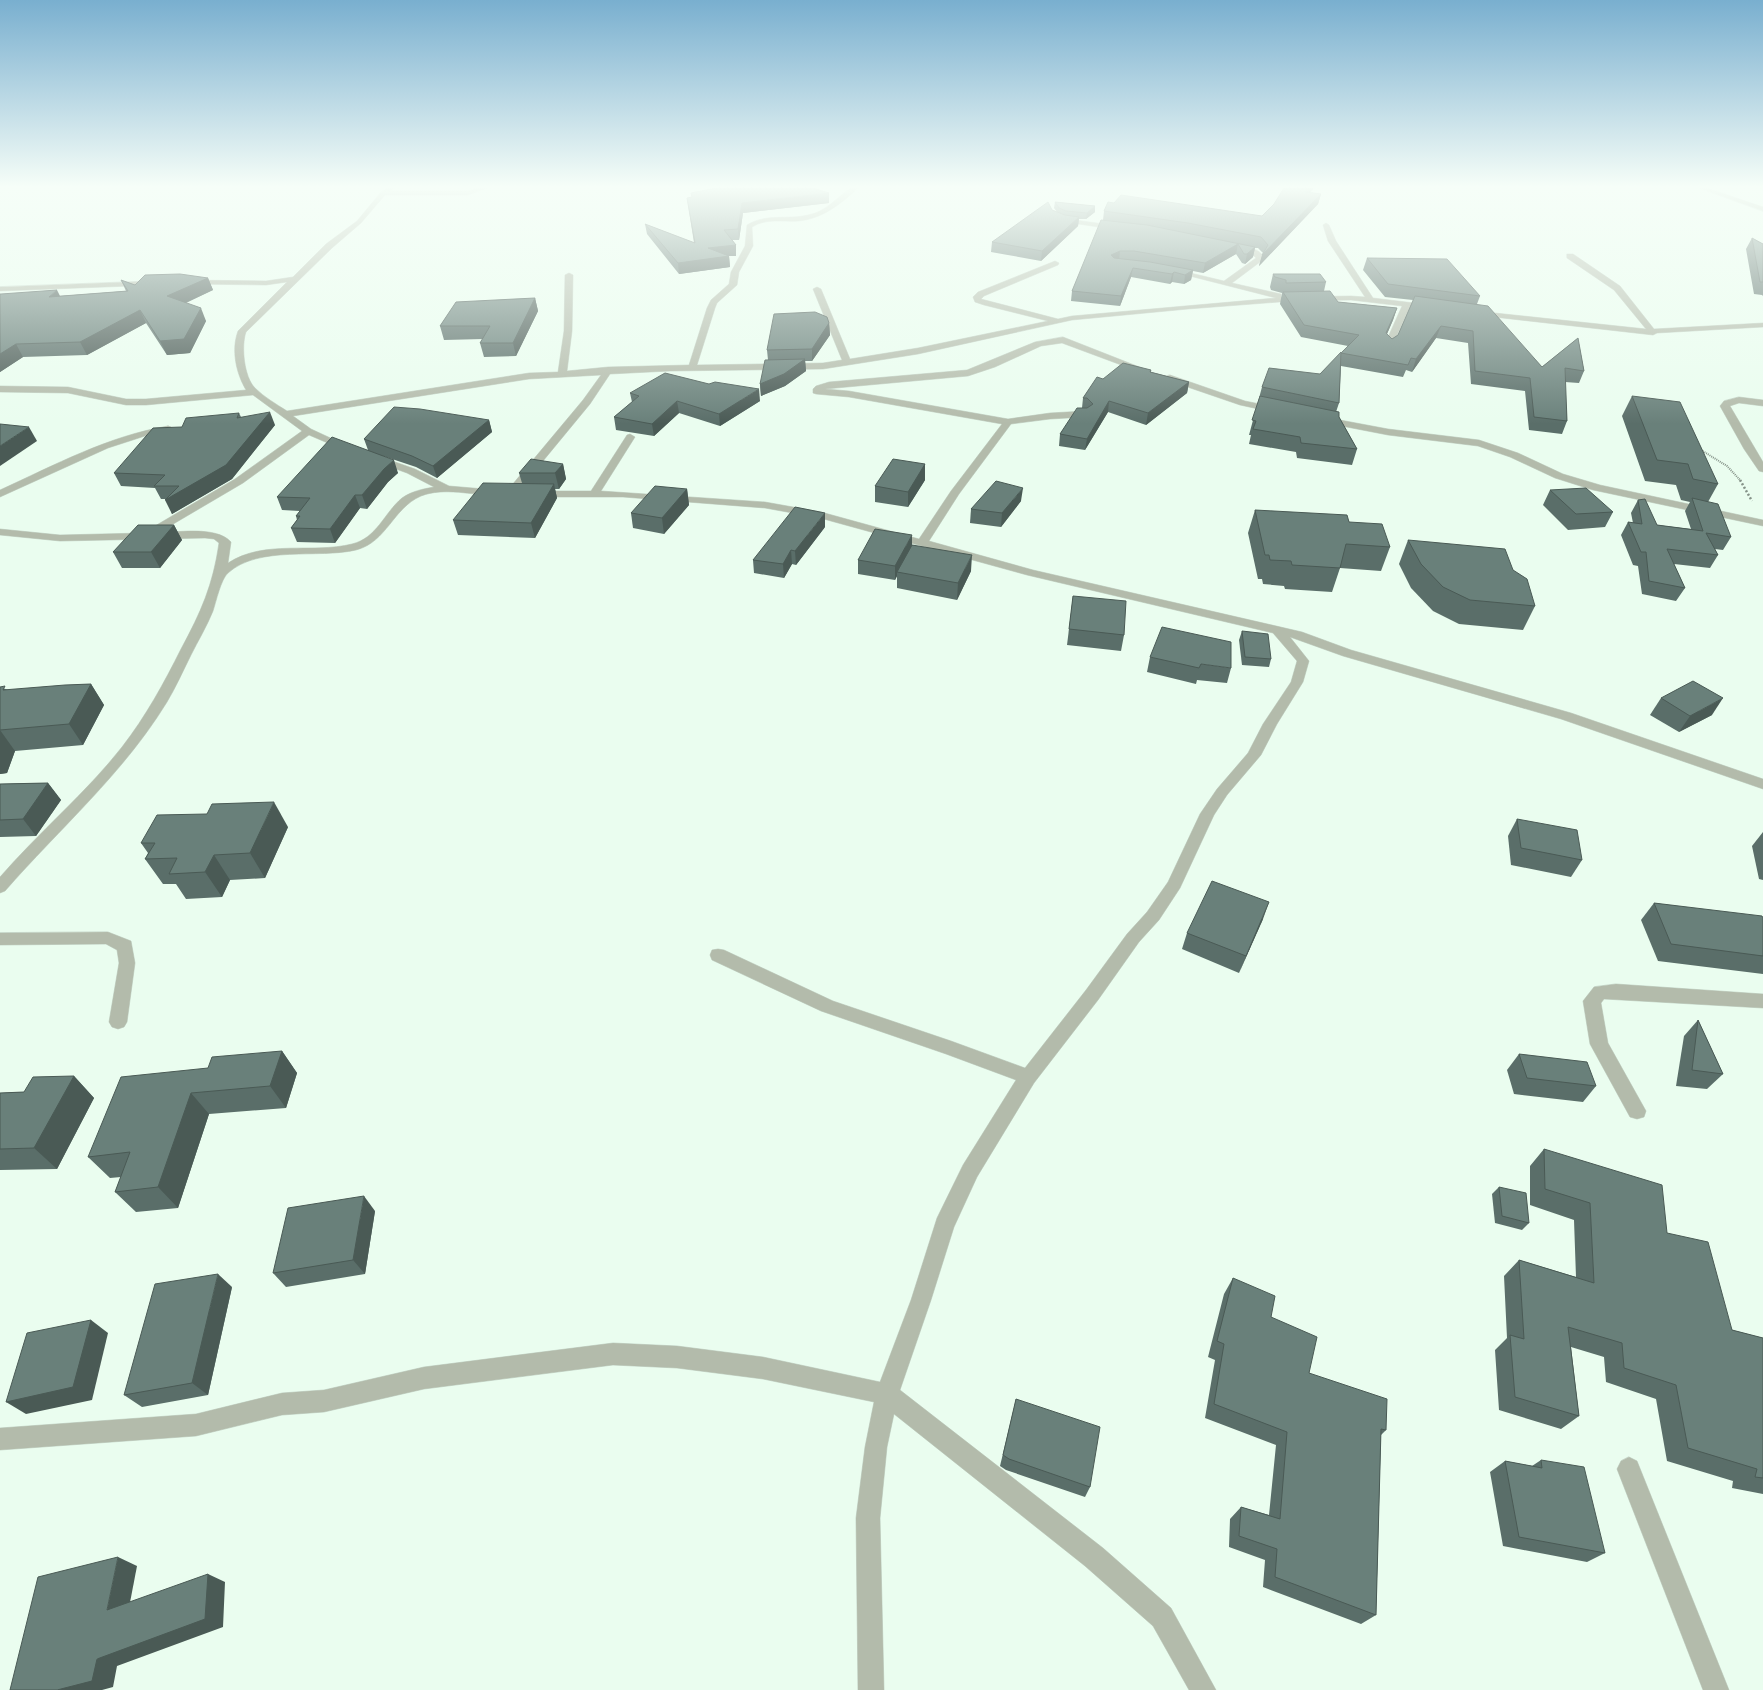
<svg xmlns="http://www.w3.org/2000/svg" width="1763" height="1690" font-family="'Work Sans',sans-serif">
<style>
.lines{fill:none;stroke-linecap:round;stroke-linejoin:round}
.street-casing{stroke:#c9dacd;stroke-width:1}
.path-far1{stroke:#859288;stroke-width:2;stroke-dasharray:1 1;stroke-linecap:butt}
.path{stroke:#859288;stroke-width:2.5;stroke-dasharray:2 2;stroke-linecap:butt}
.street{fill:#b3bbab;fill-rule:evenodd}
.wall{fill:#5a6e69}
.shaded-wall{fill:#4a5a55}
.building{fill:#69807a;stroke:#4a5a55}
</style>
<rect width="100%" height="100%" fill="#eafdef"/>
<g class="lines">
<g class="street-casing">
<g id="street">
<path d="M387 188H394L391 191H468L479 188H487L468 195H385L361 223 332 248 246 332C241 346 244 377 255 388 264 397 276 404 287 411L529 373 558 372 564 331 565 275 569 273 573 275 572 331 567 371 608 367 689 365 707 308 711 300 729 284 731 272 745 246 747 225C766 213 788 220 808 215 826 212 837 197 851 188H858C841 204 822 219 798 221 783 222 766 218 752 227L753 246 739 272 737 285 717 303 715 308 697 365 823 363 842 360 813 289 817 287 821 289 850 359 918 348 1048 321 984 305 975 302 973 297 978 292 1055 261 1059 263 1058 265 984 296 981 299 1058 319 1072 316 1276 298 1170 271 1174 269 1224 281 1256 258 1252 254 1232 249 1231 247 1235 245C1245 247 1262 248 1264 259L1232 283 1281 294V297L1351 296 1365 297 1328 241 1323 225 1326 223 1329 225 1336 241 1373 298 1431 305 1435 307 1431 309 1410 307 1392 346 1388 349 1384 346 1402 306 1351 300 1292 301 1188 309 1072 320 918 354 823 369 670 371 610 374 590 404 515 495 511 496 506 493 507 491 583 400 601 375 529 379 293 416 311 429 352 448 350 450H344L309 435 243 483 158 533C178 532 217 526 231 542L228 563C265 539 312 554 352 544 377 538 384 513 402 498 412 491 423 489 434 487L407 473 374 461 373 459 378 456 415 469 449 486 496 490 501 493 496 496C472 495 444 487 421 496 393 508 387 542 356 550 318 559 259 545 228 573 221 579 216 602 213 611 207 626 198 641 191 655 183 671 176 687 167 702 123 774 60 828 5 891L0 893V877C39 832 86 793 122 747 146 716 164 683 181 649 201 612 213 585 219 543L214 539 205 538 60 541 0 535V529L60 535 143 533 235 479 302 431 253 395 146 405H126L68 393 0 392V386L68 387 126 399H146L246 390C236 373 231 350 238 331L287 282 266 285 190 284 186 282 187 280 266 281 293 277 326 244 357 221 381 192Z"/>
<polygon points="1699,188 1707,188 1763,207 1763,211"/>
<polygon points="1060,218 1119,226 1122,228 1119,230 1058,221 1057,220"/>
<polygon points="1567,254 1573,254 1620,286 1654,329 1763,323 1763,327 1657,333 1653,335 1476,315 1472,313 1476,311 1646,329 1614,290 1567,258"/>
<polygon points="154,281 158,283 157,285 0,291 0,287"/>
<polygon points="1063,337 1147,370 1146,372 1140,372 1062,343 1041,346 995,367 968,376 825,389 849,391 1008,419 1050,413 1085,411 1090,414 1085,417 1050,419 1011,424 959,494 929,541 1033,570 1302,632 1351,650 1571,713 1763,779 1763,789 1561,719 1343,656 1290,637 1309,661 1303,682 1277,724 1261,755 1227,795 1214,815 1180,888 1159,920 1139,942 1098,1000 1034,1083 977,1177 954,1227 931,1300 900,1390 1103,1548 1171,1608 1216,1690 1189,1690 1153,1626 1085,1566 894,1414 887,1447 880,1518 884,1690 858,1690 856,1518 865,1447 874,1402 763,1379 677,1368 613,1365 424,1389 324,1412 282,1415 196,1436 0,1450 0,1428 196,1414 282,1393 324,1390 424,1367 613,1343 677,1346 763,1357 880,1382 911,1300 937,1218 963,1165 1016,1080 946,1054 821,1011 712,960 710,955 712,950 718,949 724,950 833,1001 951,1041 1025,1068 1086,990 1127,934 1147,912 1168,882 1200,814 1217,789 1248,753 1263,724 1291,682 1297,661 1273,633 1027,575 820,518 765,508 623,497 537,497 532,494 537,491 591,491 627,435 630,434 635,437 601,491 765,502 821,512 919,539 951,491 1002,424 849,397 816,394 813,393 813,389 816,386 829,382 967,370 1035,342"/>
<polygon points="1170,375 1245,401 1280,408 1282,410 1277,413 1240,405 1167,380 1167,376"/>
<polygon points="1739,397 1763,400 1763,406 1739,403 1730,406 1763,462 1763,472 1759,471 1744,449 1720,406 1724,401"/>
<polygon points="1324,417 1388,429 1479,440 1518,453 1563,474 1600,485 1763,520 1763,526 1593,490 1555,478 1510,457 1478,446 1388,435 1321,422 1321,418"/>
<path d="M168 426 171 427V431L148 435 108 448 0 497V490C55 465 108 436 168 426Z"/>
<polygon points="108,932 131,941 135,963 127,1022 124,1027 118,1029 112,1027 109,1022 119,963 117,950 106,944 0,945 0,933"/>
<polygon points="1616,984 1763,994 1763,1008 1604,999 1601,1003 1608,1043 1646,1111 1644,1117 1637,1119 1630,1117 1590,1044 1583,1001 1594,987"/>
<polygon points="1629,1457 1637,1461 1729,1690 1703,1690 1617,1469 1621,1461"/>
</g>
</g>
<polyline class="path-far1" points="1701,450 1727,466 1741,481"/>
<polyline class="path" points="1740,480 1752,501"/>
<use href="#street" class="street"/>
</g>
<g class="wall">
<polygon points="1314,188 1310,192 1321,194 1318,204 1259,266 1263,253 1258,248 1255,248 1253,257 1245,264 1242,263 1236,254 1203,273 1193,271 1191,280 1184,284 1172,282 1170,284 1131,277 1120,306 1071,301 1072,291 1103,220 1104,211 1262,216"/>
<polygon points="687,198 829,203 743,213 739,240 732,240 736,245 736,256 729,256 730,267 679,274 647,234 645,224 694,243"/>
<polygon points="1055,202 1095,206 1095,212 1086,219 1079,219 1078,226 1041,261 991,252 992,242 1057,212 1054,208"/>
<polygon points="1752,238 1763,244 1763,296 1762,295 1754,294 1746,249"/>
<polygon points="1367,258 1480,296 1477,304 1542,367 1578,338 1584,371 1579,383 1565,382 1567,421 1562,434 1529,430 1525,391 1471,384 1468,343 1436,338 1412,372 1406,370 1403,377 1341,366 1339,403 1336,412 1339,417 1357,449 1352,465 1297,458 1296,452 1249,444 1251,435 1249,435 1262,387 1320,374 1348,346 1301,337 1280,304 1282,293 1271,290 1270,287 1273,274 1326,282 1324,291 1338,302 1397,308 1393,320 1387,334 1392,339 1398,335 1413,300 1385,297 1363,270"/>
<polygon points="208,278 213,290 186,303 206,321 190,353 167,355 146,323 87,355 23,357 0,372 0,294 60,296 126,291 121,280 135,285"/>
<polygon points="535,298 538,311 516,356 484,357 480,343 483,339 444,340 440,326"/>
<polygon points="829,323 830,335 812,361 805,361 806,371 785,386 761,396 760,384 768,360 767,350"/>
<polygon points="1151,370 1151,372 1189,382 1187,393 1146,425 1108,412 1085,450 1059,446 1060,434 1082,408 1083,398 1103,379"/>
<polygon points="630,393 760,401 720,426 679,413 654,436 616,430 614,417 632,402"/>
<polygon points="1632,396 1718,484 1708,502 1731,537 1723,550 1715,549 1718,555 1710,568 1674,564 1685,588 1676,601 1642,594 1638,566 1633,565 1621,535 1628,522 1633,523 1631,513 1638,500 1657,525 1691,529 1685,511 1690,502 1681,500 1676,485 1645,481 1622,416"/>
<polygon points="239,413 241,417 275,425 232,479 172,514 167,499 161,499 155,488 121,486 114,473 182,427"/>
<polygon points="489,420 492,432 437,478 416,467 383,456 398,473 388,482 367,509 360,508 335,543 297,542 291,528 297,520 296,516 300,511 282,510 277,497 368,450 364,439"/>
<polygon points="563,464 566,479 559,489 555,489 557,498 535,538 458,535 453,520 522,483 519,473"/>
<polygon points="925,464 925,480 908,507 875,502 875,486"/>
<polygon points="687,489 689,505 664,534 633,528 631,513"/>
<polygon points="1550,490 1613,512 1605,527 1568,530 1543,505"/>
<polygon points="1021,501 1001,527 970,523 971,509"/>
<polygon points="1255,510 1349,522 1390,547 1381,571 1340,568 1332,592 1285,589 1284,586 1263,584 1262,579 1258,579 1248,533"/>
<polygon points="174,525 182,540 160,568 122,568 113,552"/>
<polygon points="825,527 796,565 792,564 784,578 754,573 753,560"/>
<polygon points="1408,540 1513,570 1535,606 1523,630 1459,624 1433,611 1411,588 1399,564"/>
<polygon points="912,545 971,571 957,600 897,588 897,576 895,580 858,574 858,560"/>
<polygon points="1073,596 1124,635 1121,651 1067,645"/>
<polygon points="1242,631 1271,659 1269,667 1242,665 1239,640"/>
<polygon points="1150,657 1231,668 1227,683 1197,680 1196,684 1147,672"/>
<polygon points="91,684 104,705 83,745 15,751 7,773 0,774 0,687 8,690"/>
<polygon points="1661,698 1712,715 1679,732 1650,715"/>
<polygon points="48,783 61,800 36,836 0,837 0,784"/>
<polygon points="1517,819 1582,860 1571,877 1511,865 1508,836"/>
<polygon points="288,827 265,878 230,880 222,897 186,899 176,884 163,884 145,859 148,853 141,843"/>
<polygon points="1763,832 1763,880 1759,879 1752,846"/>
<polygon points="1654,903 1763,918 1763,974 1658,961 1641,920"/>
<polygon points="1263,919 1239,973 1182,949 1187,933"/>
<polygon points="1698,1020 1723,1074 1707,1089 1676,1086 1684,1036"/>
<polygon points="282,1051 297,1073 286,1108 209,1114 178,1208 136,1212 115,1192 121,1177 110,1178 88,1157 208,1068"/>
<polygon points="1519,1054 1596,1086 1583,1102 1514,1094 1507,1070"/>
<polygon points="74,1076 94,1098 57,1169 0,1170 0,1093 24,1092"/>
<polygon points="1544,1149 1667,1233 1732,1330 1763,1338 1763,1494 1732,1488 1733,1481 1667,1461 1656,1399 1606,1382 1604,1357 1571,1347 1579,1416 1561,1429 1499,1410 1495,1350 1507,1338 1504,1276 1519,1260 1576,1277 1574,1220 1530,1205 1530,1166"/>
<polygon points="1499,1187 1529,1223 1522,1230 1495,1223 1492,1194"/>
<polygon points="375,1211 365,1274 286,1287 273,1273"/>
<polygon points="1233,1278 1271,1317 1309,1373 1386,1430 1381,1435 1376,1615 1361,1624 1263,1587 1265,1560 1229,1547 1230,1519 1241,1507 1269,1515 1276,1445 1205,1418 1215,1360 1208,1357 1224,1294"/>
<polygon points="232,1287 208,1395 142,1407 124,1395"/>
<polygon points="1016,1399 1090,1487 1085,1497 1006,1470 1000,1466"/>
<polygon points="1541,1460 1605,1553 1587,1562 1503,1546 1490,1472 1505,1461 1532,1466"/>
</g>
<g class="shaded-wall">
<polygon points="1308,188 1314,188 1302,202 1305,192"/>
<polygon points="829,193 829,203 743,213 739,240 738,229 742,203"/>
<polygon points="1321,194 1318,204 1259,266 1262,255"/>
<polygon points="1095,206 1095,212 1086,219 1087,213"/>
<polygon points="1079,217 1078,226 1041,261 1042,251"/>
<polygon points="1238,244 1236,254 1203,273 1205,263"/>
<polygon points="736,245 736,256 729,256 730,267 679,274 678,263 708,248"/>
<polygon points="1255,247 1253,257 1245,264 1247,254"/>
<polygon points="1120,251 1119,261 1109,264 1111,255"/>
<polygon points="1133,268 1131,277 1120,306 1121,296"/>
<polygon points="1193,270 1191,280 1184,284 1185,275"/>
<polygon points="1174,272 1172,282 1170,284 1172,274"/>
<polygon points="208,278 213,290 172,309 167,296"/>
<polygon points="57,290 63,302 49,297"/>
<polygon points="535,298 538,311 516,356 513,343"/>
<polygon points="201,308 206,321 190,353 167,355 160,341"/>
<polygon points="1397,308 1393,320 1382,345 1386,333"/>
<polygon points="140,310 146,323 87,355 80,342"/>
<polygon points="829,323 830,335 812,361 812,349"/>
<polygon points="1441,326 1436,338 1412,372 1416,359"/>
<polygon points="16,344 23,357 0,372 0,354"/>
<polygon points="805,359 806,371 785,386 761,396 760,384"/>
<polygon points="1189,382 1187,393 1146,425 1148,413"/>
<polygon points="759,389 760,401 720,426 719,414"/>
<polygon points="677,401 679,413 654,436 652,424"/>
<polygon points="1109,401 1108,412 1085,450 1087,439"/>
<polygon points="270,412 275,425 232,479 172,514 165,500"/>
<polygon points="489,420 492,432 437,478 433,466"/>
<polygon points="29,427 37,441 0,466 0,446"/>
<polygon points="394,460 398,473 388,482 367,509 362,495 384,469"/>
<polygon points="563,464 566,479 559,489 555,473"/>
<polygon points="925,464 925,480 908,507 908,492"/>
<polygon points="554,484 557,498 535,538 531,523"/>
<polygon points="1023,488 1021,501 1001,527 1002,513"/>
<polygon points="687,489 689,505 664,534 662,518"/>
<polygon points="355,495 360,508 335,543 330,529"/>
<polygon points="825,513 825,527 796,565 795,551"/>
<polygon points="174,525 182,540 160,568 151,552"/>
<polygon points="912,535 912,549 897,572 897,576 895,580 895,566"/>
<polygon points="791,550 792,564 784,578 783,564"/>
<polygon points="972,555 971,571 957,600 958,583"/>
<polygon points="91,684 104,705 83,745 69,724"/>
<polygon points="1723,698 1712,715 1679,732 1690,716"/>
<polygon points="0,730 15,751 7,773 0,774"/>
<polygon points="48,783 61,800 36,836 23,819"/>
<polygon points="274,802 288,827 265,878 250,853"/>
<polygon points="214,855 230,880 222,897 205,872"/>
<polygon points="1269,902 1263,919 1239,973 1246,956"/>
<polygon points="282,1051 297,1073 286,1108 270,1086"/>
<polygon points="74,1076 94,1098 57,1169 34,1148"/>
<polygon points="191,1093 209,1114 178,1208 158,1187"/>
<polygon points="364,1196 375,1211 365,1274 353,1260"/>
<polygon points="218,1274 232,1287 208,1395 192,1383"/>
<polygon points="91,1320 108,1333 92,1400 26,1414 6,1402"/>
<polygon points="118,1557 137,1566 127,1618 107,1610"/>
<polygon points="208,1574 225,1582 223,1627 117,1666 113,1687 102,1690 57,1690"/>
</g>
<g class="building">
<polygon points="716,188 813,188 829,193 742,203 738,229 724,230 736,245 708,248 729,256 678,263 645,224 695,243 687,198 692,197 691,193"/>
<polygon points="1284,188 1308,188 1305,192 1321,194 1262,255 1268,245 1261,237 1188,223 1104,211 1108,202 1114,203 1121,195 1262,216 1274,204"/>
<polygon points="1048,202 1052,210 1065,215 1079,217 1042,251 992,242"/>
<polygon points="1055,202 1095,206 1087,213 1066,211 1059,208"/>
<polygon points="1101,220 1147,225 1255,247 1247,254 1244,254 1238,244 1205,263 1134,251 1120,251 1111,255 1114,258 1150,262 1193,270 1185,275 1174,272 1172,274 1133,268 1121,296 1072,291"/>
<polygon points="1752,238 1763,244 1763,282 1760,282"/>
<polygon points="1367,258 1447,259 1480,296 1388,284"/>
<polygon points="180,274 208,278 167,296 201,308 184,339 160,341 140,310 80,342 16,344 0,354 0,294 1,294 57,290 49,297 128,291 121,280 135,285 145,275"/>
<polygon points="1273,274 1320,274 1326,282 1286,283 1286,280 1275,277"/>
<polygon points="1330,291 1338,302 1397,308 1386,333 1392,339 1398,335 1415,296 1488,306 1542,367 1578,338 1584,371 1565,368 1567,421 1534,417 1530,378 1475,371 1473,331 1441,326 1416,359 1411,358 1408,365 1341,353 1359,335 1304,325 1283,292"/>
<polygon points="535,298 513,343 480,343 490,326 440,326 456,302"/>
<polygon points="815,312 827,317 829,323 812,349 767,350 774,314"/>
<polygon points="1341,352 1339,403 1262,387 1269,368 1320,374"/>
<polygon points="805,359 784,374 760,384 765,360"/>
<polygon points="1123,363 1151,370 1150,372 1189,382 1148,413 1109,401 1087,439 1060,434 1077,408 1087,408 1093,404 1087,398 1083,398 1097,377 1103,379"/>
<polygon points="665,373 709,384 715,382 759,389 719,414 677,401 652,424 614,417 639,396 630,393"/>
<polygon points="1260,396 1339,412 1339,417 1357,449 1301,443 1300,437 1253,429 1256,421 1252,420"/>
<polygon points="1632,396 1680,402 1718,484 1693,479 1688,464 1657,460"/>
<polygon points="394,407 420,409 489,420 433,466 412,456 364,439"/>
<polygon points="270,412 226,465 165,500 179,486 154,486 165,475 114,473 153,428 182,427 186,418 239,413 237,418"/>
<polygon points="0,424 29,427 0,446"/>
<polygon points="332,437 394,460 384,469 362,495 355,495 330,529 291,528 300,516 296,516 310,498 277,497"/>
<polygon points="531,459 563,464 555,473 519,473"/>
<polygon points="893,459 925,464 908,492 875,486"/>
<polygon points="996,481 1023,488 1002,513 971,509"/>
<polygon points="483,483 554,484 531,523 453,520"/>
<polygon points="655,486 687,489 662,518 631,513"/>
<polygon points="1586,488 1613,512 1576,514 1550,490"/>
<polygon points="1692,498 1718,504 1731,537 1706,533 1718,555 1667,549 1685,588 1649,581 1646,552 1641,552 1628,522 1642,524 1638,500 1645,499 1657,525 1703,531"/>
<polygon points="795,507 825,513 795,551 791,550 783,564 753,560"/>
<polygon points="1255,510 1347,515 1349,522 1382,524 1390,547 1346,544 1340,568 1292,565 1291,561 1270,560 1269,555 1265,555"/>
<polygon points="138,525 174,525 151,552 113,552"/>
<polygon points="875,529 912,535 895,566 858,560"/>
<polygon points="1408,540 1505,549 1513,570 1527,579 1535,606 1470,600 1443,587 1421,564"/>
<polygon points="912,545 972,555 958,583 897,572"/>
<polygon points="1073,596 1126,601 1124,635 1069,629"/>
<polygon points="1162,627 1231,642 1231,668 1201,664 1199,668 1150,657"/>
<polygon points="1242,631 1268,634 1271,659 1245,657"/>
<polygon points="1693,681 1723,698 1690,716 1661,698"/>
<polygon points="91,684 69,724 0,730 0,687 5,686 3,690 65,685"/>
<polygon points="48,783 23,819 0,820 0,784"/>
<polygon points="274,802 250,853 214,855 205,872 169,874 177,858 145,859 155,843 141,843 157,815 207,814 212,804"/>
<polygon points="1517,819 1577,830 1582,860 1521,848"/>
<polygon points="1212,881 1269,902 1246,956 1187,933"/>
<polygon points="1654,903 1762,916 1763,918 1763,956 1671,944"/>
<polygon points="1698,1020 1723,1074 1692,1070"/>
<polygon points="282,1051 270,1086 191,1093 158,1187 115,1192 130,1152 88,1157 121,1077 208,1068 212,1057"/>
<polygon points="1519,1054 1587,1062 1596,1086 1527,1078"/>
<polygon points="74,1076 34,1148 0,1149 0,1093 24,1092 33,1077"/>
<polygon points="1544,1149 1662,1185 1667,1233 1708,1242 1732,1330 1763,1338 1763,1478 1755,1477 1757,1469 1688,1448 1676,1385 1624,1368 1622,1343 1568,1327 1579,1416 1515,1397 1510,1335 1524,1339 1519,1260 1594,1283 1590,1203 1545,1189"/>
<polygon points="1499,1187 1526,1193 1529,1223 1502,1216"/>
<polygon points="364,1196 353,1260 273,1273 288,1208"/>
<polygon points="218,1274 192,1383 124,1395 155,1284"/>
<polygon points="1233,1278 1275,1296 1271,1317 1317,1337 1309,1373 1387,1399 1386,1430 1381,1429 1376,1615 1275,1577 1277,1549 1239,1536 1241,1507 1280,1519 1287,1432 1214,1404 1224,1344 1217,1341"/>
<polygon points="91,1320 73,1387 6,1402 27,1333"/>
<polygon points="1016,1399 1100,1427 1090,1487 1009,1459 1003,1455"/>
<polygon points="1541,1460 1584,1467 1605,1553 1519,1537 1505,1461 1542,1468"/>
<polygon points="118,1557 107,1610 208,1574 205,1619 97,1659 92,1681 57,1690 10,1690 38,1577"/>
</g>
<linearGradient id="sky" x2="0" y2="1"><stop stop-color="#79afcf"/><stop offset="0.44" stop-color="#f6fef8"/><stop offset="1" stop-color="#f6fef8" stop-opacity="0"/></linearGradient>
<rect width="1763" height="424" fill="url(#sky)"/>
</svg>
